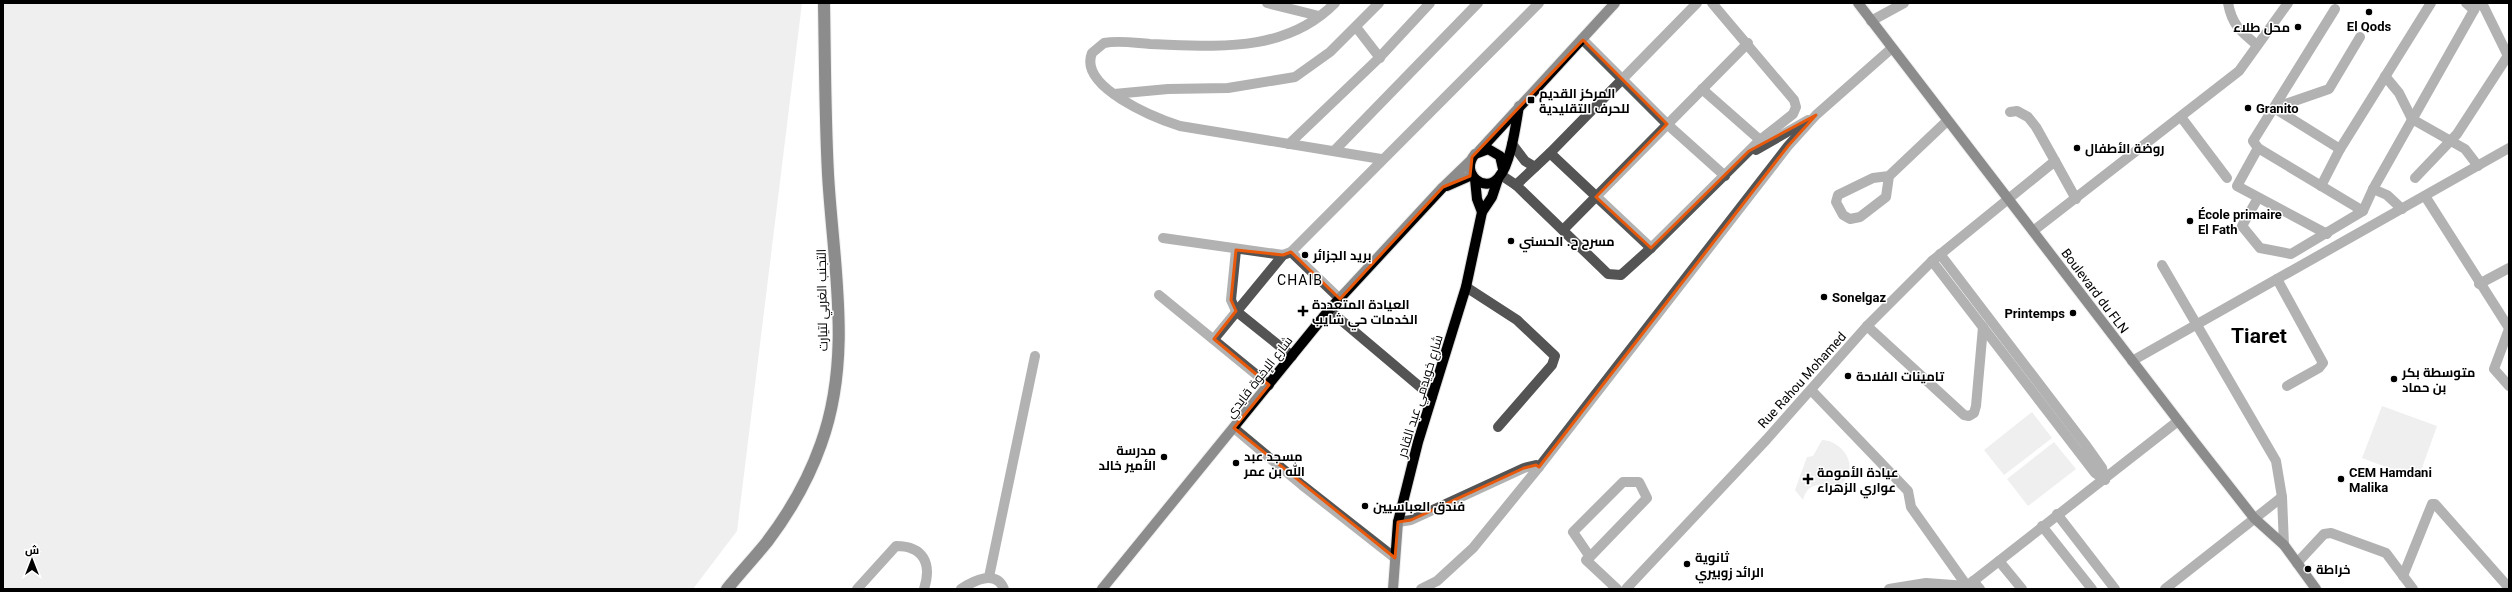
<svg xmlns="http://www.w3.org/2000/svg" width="2512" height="592" font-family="Roboto,Cairo,sans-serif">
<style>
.green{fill:#dbdbdb}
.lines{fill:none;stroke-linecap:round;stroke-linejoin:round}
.major-casing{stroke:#dbdbdb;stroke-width:12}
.highway-casing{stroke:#dbdbdb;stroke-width:14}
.minor{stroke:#545454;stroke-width:10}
.major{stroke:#000;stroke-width:10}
.highway{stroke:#000;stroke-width:12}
.marked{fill:none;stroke:#e8590c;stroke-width:3;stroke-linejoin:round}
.poi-dot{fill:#000;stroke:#fff;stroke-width:1.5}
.labels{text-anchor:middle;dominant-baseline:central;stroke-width:3;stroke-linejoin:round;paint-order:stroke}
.poi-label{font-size:13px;font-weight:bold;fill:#000;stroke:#fff;text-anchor:start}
.street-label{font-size:13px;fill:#000;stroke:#fff}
.neighbourhood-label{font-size:14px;letter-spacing:1px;fill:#000;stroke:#fff}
.town-label{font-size:21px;font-weight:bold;fill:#000;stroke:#fff}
</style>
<rect width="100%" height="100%" fill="#fff"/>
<g class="green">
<polygon points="3,3 802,3 737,531 693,589 3,589"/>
<polygon points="2382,406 2437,426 2418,479 2362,458"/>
<polygon points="2032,412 2052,438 2004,475 1984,450"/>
<path d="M1822 440C1837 440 1853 456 1849 472 1848 477 1843 482 1840 485 1823 485 1808 480 1803 500L1795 490 1807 457 1813 456Z"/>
<polygon points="2054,442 2076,469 2028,506 2007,479"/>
</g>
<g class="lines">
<g class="major-casing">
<g id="major">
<polyline points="1858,3 2193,440 2254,518 2284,545 2316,589"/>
<polyline points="1479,151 1615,3"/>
<path d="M1503 169 1500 156 1488 149 1475 154C1459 173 1485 195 1499 177 1511 164 1516 123 1519 106"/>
<polyline points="1475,179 1477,199 1482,212"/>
<polyline points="1447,186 1472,175"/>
<polyline points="1102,589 1329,310 1443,187 1470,161"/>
<polyline points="1393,589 1398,522 1418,442 1466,287 1482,212 1492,197 1498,179"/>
</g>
</g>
<g class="highway-casing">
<path id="highway" d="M727 589C740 573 754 558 767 542 789 513 809 478 821 444 853 356 833 264 828 174 825 117 825 60 824 3"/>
</g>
<g class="minor">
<polyline points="1267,3 1319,16"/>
<path d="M1335 3C1285 54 1215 46 1150 44 1135 43 1119 40 1104 43L1092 53C1078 87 1155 118 1180 126L1381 159"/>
<path d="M2228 3C2232 25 2241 32 2257 45"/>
<polyline points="2466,3 2474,10"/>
<polyline points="2482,3 2509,58"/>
<polyline points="2335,9 2253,141 2258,148 2363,211"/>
<polyline points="1871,21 1904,3"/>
<polyline points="1356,27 1380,58"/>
<polyline points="1583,40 1667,124 1725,176"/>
<polyline points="2385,76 2399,93 2412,119 2465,149 2478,166"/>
<polyline points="1702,89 1760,140"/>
<polyline points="1114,94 1168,89 1228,88 1295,77 1330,52 1379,3"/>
<polyline points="2010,112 2017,111 2028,117 2036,127 2055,161"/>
<polyline points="2181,117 2227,178"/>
<polyline points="1289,144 1378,59 1430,3"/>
<polyline points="1512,144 1525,161 1535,167"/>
<polyline points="2258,148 2237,186 2327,234"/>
<polyline points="2340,149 2274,108 2329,89 2360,37"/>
<polyline points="1756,150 1808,120"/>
<polyline points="1334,151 1478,3"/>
<polyline points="1550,153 1651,248"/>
<polyline points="1501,175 1516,185 1608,274 1621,275 1651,248 1760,140 1793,114 1796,107 1794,100 1712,3"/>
<polyline points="1889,176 1886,197 1860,217 1850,219 1843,215 1836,202 1838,195 1873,178 1889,176 1947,121"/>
<polyline points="2415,178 2457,134 2509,54"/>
<polyline points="1516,185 1550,153 1697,3"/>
<polyline points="2321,186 2340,149 2431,3"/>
<polyline points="2373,189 2387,195 2402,209"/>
<polyline points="2425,196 2509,328"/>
<polyline points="2258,198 2242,226 2260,248 2291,254 2363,211 2373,189 2478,3"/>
<polyline points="1563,230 1748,43"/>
<polyline points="2033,231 2239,71 2288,3"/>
<polyline points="1163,238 1283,255"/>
<polyline points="1236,250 1231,300 1236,311 1292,356"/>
<polyline points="1291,252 1340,299"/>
<polyline points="1940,254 2085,444 2102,468 2105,480"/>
<polyline points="1932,261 2095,473 2105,480"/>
<polyline points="2162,265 2276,461 2282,497 2284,545"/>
<polyline points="2277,279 2323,363 2319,368 2287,386"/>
<polyline points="2479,284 2509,268"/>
<polyline points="1466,287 1517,320 1555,356 1552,365 1498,427"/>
<polyline points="1159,295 1269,385"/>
<polyline points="1329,310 1432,397"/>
<polyline points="1867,326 1964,415 1969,416 1974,413 1976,406 1983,327"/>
<polyline points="2509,329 2494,369 2509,386"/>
<polyline points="1214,339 1283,255 1291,252 1539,3"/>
<polyline points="2132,361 2509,148"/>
<polyline points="1811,390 1908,491 1911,507 1967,586"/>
<polyline points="1234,428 1302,485 1395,558"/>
<polyline points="2057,514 2115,589"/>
<polyline points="1398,522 1411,520 1524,468 1536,465 1539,467"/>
<polyline points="2042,526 2092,589"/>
<polyline points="1590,557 1573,532 1623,482 1639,482 1647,498 1590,557 1586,560 1617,589"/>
<polyline points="1999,561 2022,589"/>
<polyline points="2297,563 2324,534 2331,533 2386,553 2413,589"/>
<polyline points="2403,576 2432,504 2435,504 2509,588"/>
<polyline points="989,577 1035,356"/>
<polyline points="1973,581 1980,589"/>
<path d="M857 589 896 546C924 546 932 564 924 589"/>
<path d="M961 589C973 581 996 569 1004 589"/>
<polyline points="1421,589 1437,581 1473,548 1539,467 1788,146 1816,115 1892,48"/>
<polyline points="1626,589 1767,439 1867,326 1932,261 2055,161 2076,199"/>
<polyline points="1889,589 1926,583 1967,586 2178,421"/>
<polyline points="2165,589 2282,497"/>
</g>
<use href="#major" class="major"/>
<use href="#highway" class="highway"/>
</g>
<path d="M0 0H2512V592H0ZM1583 40 1667 124 1596 197 1651 248 1749 151 1816 115 1788 146 1539 467 1536 465 1524 468 1411 520 1398 522 1395 558 1234 428 1269 385 1214 339 1236 311 1231 300 1236 250 1283 255 1291 252 1340 299 1443 187 1470 176 1472 157Z" fill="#fff" fill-opacity=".55" fill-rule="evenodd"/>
<path class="marked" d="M1583 40 1667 124 1596 197 1651 248 1749 151 1816 115 1788 146 1539 467 1536 465 1524 468 1411 520 1398 522 1395 558 1234 428 1269 385 1214 339 1236 311 1231 300 1236 250 1283 255 1291 252 1340 299 1443 187 1470 176 1472 157Z"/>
<g class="poi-dot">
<circle cx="2369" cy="12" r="4"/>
<circle cx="2298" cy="27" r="4"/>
<rect x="1527" y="96" width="8" height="8" rx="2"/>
<circle cx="2248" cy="108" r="4"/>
<circle cx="2077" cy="148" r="4"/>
<circle cx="2190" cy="221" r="4"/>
<circle cx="1511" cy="241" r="4"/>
<circle cx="1305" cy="255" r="4"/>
<circle cx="1824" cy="297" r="4"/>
<path d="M1301 305h4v4h4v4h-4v4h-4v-4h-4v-4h4z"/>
<circle cx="2073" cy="313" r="4"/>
<circle cx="1848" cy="376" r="4"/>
<circle cx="2394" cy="379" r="4"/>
<circle cx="1164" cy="457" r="4"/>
<circle cx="1236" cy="463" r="4"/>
<path d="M1806 473h4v4h4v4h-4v4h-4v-4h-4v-4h4z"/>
<circle cx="2341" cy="479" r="4"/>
<circle cx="1365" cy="506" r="4"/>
<circle cx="1687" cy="564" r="4"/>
<circle cx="2308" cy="569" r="4"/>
</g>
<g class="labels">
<g class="poi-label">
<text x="2369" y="26" text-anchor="middle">El Qods</text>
<text x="2290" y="27" text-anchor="end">محل طلاء</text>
<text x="1539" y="93">المركز القديم<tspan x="1539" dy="15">للحرف التقليدية</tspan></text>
<text x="2256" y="108">Granito</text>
<text x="2085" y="148">روضة الأطفال</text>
<text x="2198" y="214">École primaire<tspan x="2198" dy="15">El Fath</tspan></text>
<text x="1519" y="241">مسرح ح. الحسني</text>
<text x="1313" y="255">بريد الجزائر</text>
<text x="1832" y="297">Sonelgaz</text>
<text x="1312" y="304">العيادة المتعددة<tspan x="1312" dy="15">الخدمات حي شايب</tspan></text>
<text x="2065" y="313" text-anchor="end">Printemps</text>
<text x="2402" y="372">متوسطة بكر<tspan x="2402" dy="15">بن حماد</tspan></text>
<text x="1856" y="376">تامينات الفلاحة</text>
<text x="1156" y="450" text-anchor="end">مدرسة<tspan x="1156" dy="15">الأمير خالد</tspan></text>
<text x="1244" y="456">مسجد عبد<tspan x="1244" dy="15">الله بن عمر</tspan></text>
<text x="1817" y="472">عيادة الأمومة<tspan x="1817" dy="15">عواري الزهراء</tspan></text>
<text x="2349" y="472">CEM Hamdani<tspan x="2349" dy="15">Malika</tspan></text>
<text x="1373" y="506">فندق العباسيين</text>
<text x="1695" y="557">ثانوية<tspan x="1695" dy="15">الرائد زوبيري</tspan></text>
<text x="2316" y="569">خراطة</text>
</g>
<g class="street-label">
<text transform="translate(2095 291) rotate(53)">Boulevard du FLN</text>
<text transform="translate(822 300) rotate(-91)">التجنب الغربي لتيارت</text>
<text transform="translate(1259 377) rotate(-52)">شارع الإخوة قايدي</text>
<text transform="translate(1802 380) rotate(-48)">Rue Rahou Mohamed</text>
<text transform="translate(1420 396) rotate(-73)">شارع خويدمي عبد القادر</text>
</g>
<g class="neighbourhood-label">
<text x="1300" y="280">CHAIB</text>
</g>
<g class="town-label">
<text x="2259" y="336">Tiaret</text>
</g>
</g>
<rect width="2512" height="592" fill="none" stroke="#000000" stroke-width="8"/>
<g transform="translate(32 560)" stroke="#ffffff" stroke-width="3" paint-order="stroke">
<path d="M0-3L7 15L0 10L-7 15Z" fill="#000000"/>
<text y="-6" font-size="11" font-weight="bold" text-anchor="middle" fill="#000000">ش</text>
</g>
</svg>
